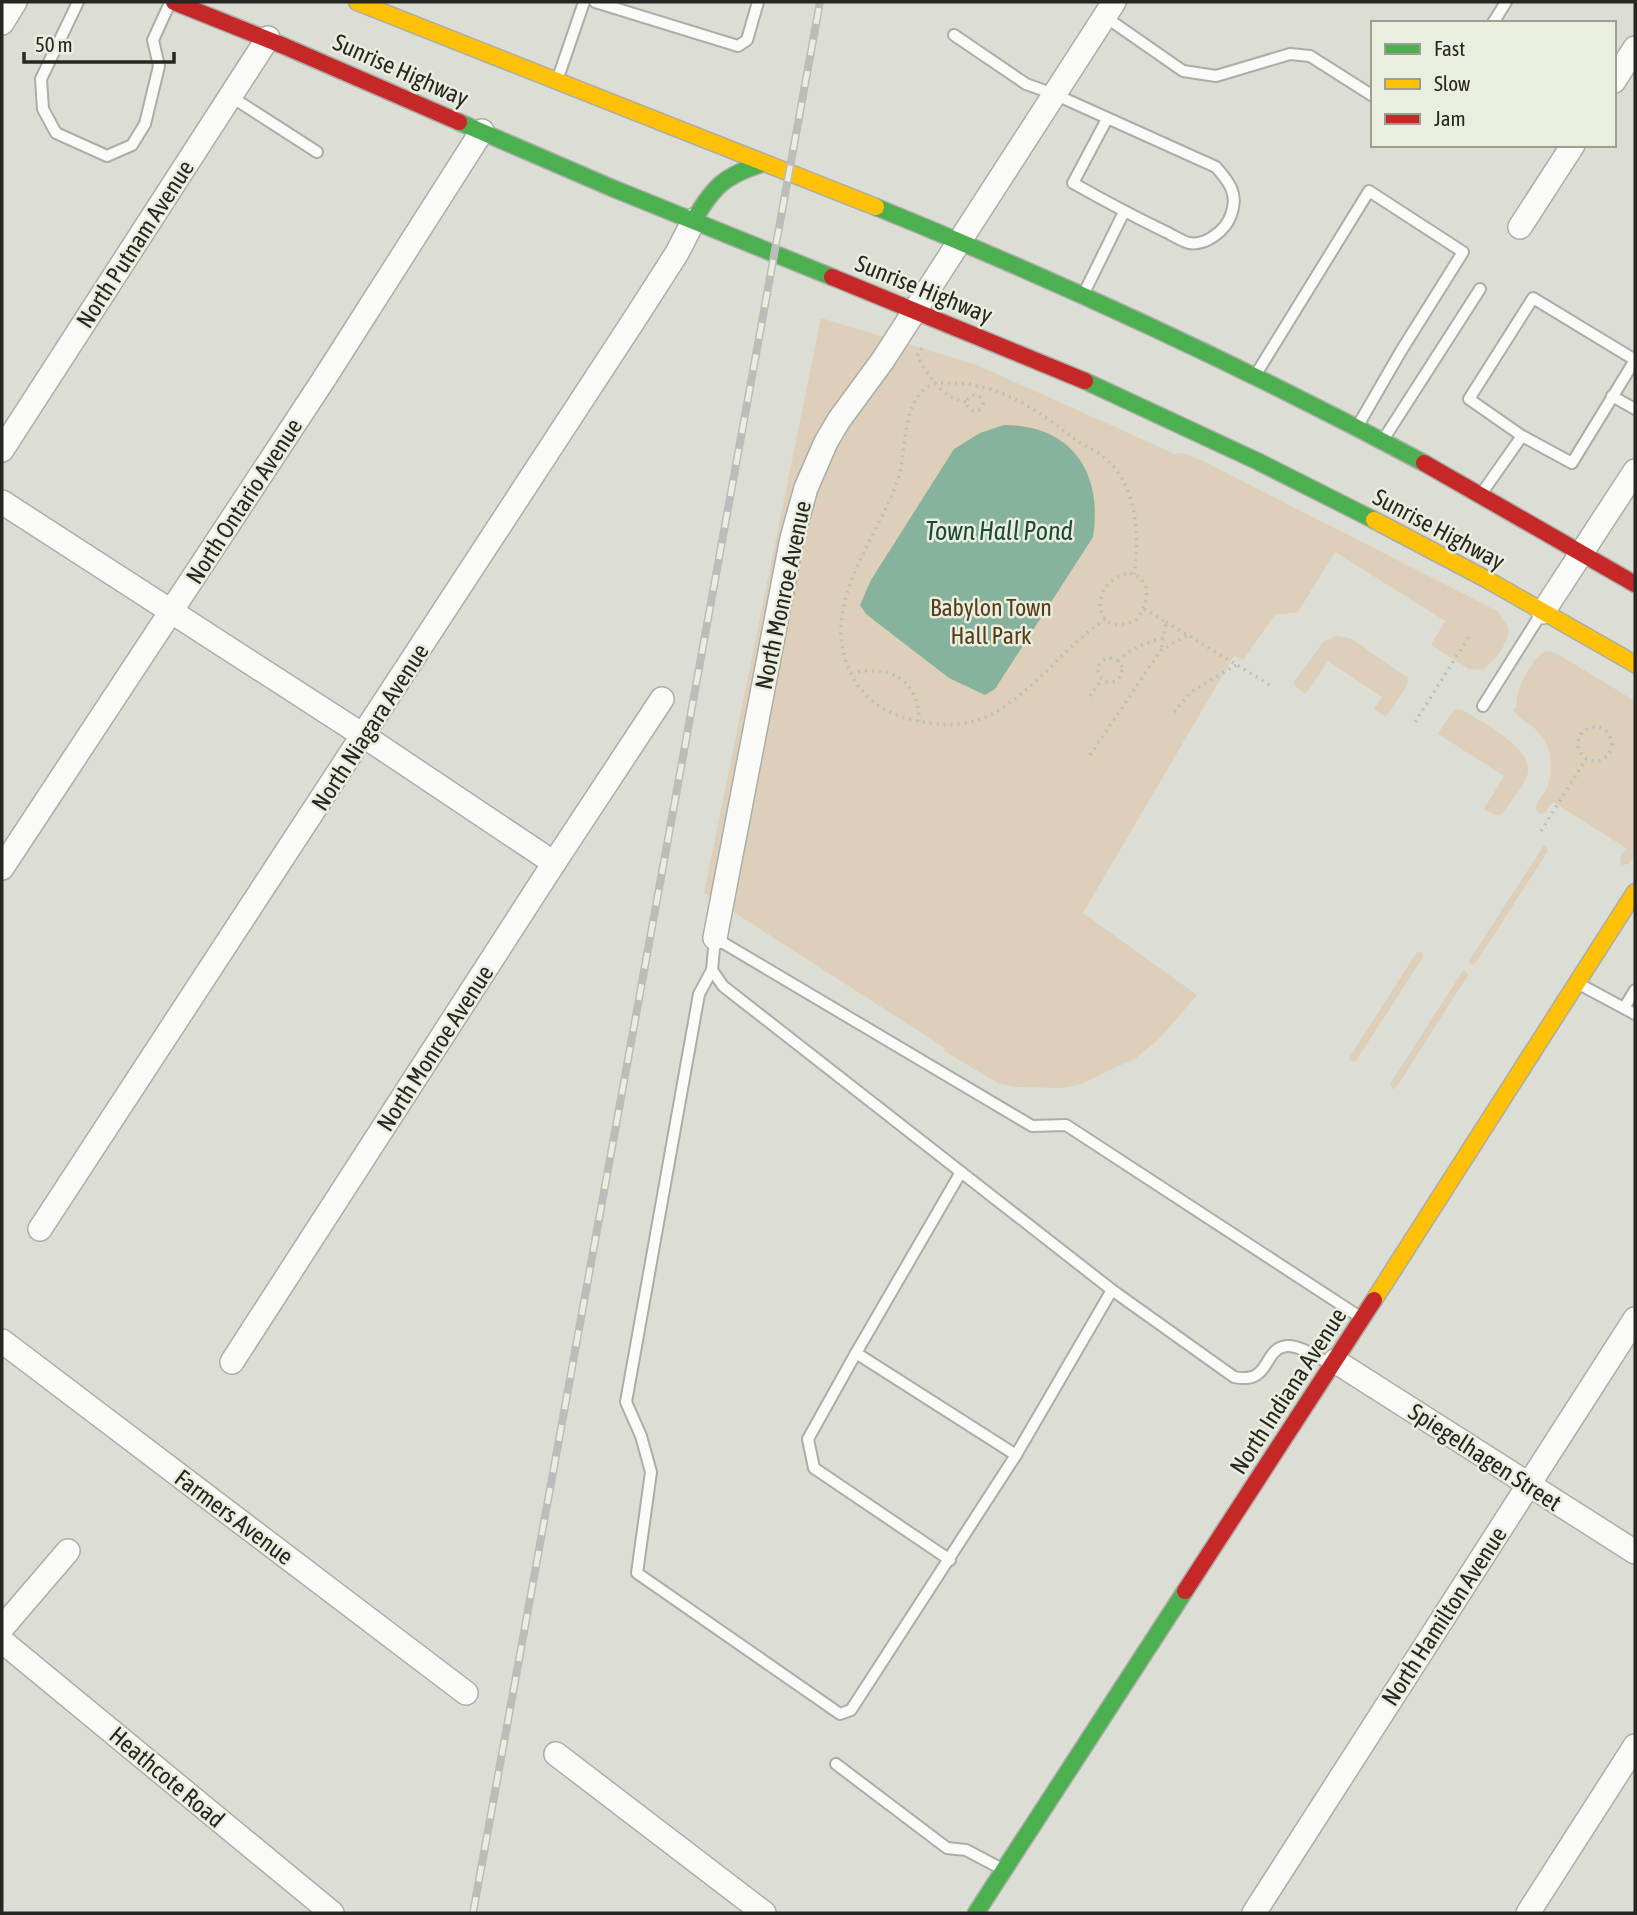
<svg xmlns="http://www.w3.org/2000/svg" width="1637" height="1915" font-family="'Asap Condensed',sans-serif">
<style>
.green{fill:#ddcfb9}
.water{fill:#87b29d}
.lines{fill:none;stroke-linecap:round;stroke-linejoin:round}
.lane-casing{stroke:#abada7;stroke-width:14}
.street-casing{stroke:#abada7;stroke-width:26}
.fast-casing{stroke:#abada7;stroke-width:19}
.slow-casing{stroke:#abada7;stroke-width:19}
.jam-casing{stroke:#abada7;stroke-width:19}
.path{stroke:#bebfbc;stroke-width:3.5;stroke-dasharray:2 5;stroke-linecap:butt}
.lane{stroke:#fafaf9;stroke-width:10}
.street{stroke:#fafaf9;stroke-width:23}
.fast{stroke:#4caf50;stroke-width:16}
.slow{stroke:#ffc107;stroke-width:16}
.jam{stroke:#c62828;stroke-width:16}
.rail-casing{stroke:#bcbcba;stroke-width:8}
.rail{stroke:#eaeedf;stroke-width:5;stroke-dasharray:16;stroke-linecap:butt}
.labels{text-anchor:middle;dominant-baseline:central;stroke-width:5;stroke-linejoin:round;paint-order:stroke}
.street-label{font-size:24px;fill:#262722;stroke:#eaeedf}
.park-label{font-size:24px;fill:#563d18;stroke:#eaeedf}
.water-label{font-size:26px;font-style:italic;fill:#1a4b38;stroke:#eaeedf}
</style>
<rect width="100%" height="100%" fill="#dcded6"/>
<g class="green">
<path d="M821 318 977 365 1175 454 1182 453 1203 461 1499 612C1501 617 1506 623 1508 627 1511 642 1493 663 1482 670L1469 669 1431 645 1445 621 1335 552 1298 612 1275 615 1243 660 1234 656 1083 913 1197 995 1161 1037 1136 1058 1079 1085 1061 1088 1014 1087 998 1083 944 1051 945 1048 704 893Z"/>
<polygon points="1337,636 1350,638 1408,678 1407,686 1386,717 1374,709 1382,697 1328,661 1306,694 1295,686 1294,682 1323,642"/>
<path d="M1546 651 1556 653 1635 701V855L1629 864 1621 865 1620 858 1626 848 1553 802 1544 813 1539 814 1536 810C1536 799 1545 795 1548 785 1553 768 1552 745 1538 732 1530 723 1520 720 1513 710L1517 707C1514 692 1532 657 1546 651Z"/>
<path d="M1457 709 1463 710C1481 722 1537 749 1527 776 1522 789 1511 801 1503 813 1496 818 1491 813 1484 809L1504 776 1438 734 1452 712Z"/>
<polygon points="1544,845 1546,846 1548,851 1475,964 1471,965 1469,961"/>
<polygon points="1417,952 1422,952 1423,957 1356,1061 1351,1062 1349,1058"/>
<polygon points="1464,969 1468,975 1396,1088 1392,1089 1390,1084"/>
</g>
<path class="water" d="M1004 425C1072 425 1103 473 1093 537L995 689 985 695 949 678 866 614 860 605 871 580 954 449 980 433Z"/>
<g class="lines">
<g class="lane-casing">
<g id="lane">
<polyline points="78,2 41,79 43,109 56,133 107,156 132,145 145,124 159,66 153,40 169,5"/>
<polyline points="595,2 738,46 747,40 758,2"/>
<polyline points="1104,16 1183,71 1216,76 1290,54 1310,56 1373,96"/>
<polyline points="1493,23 1506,2"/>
<path d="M954 35 1026 84 1054 94 1216 167C1229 182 1239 194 1231 215 1226 230 1206 246 1189 243 1181 241 1171 234 1164 231 1133 216 1103 200 1073 183L1107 119"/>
<polyline points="559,75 584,2"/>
<polyline points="230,96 317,152"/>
<polyline points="1086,289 1124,212"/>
<polyline points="1258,371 1369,191 1463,252 1401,351 1360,422"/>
<polyline points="1612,396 1635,409"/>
<polyline points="1385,437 1480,289"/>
<polyline points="1484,490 1522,436 1572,463 1635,360 1533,298 1469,399 1522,436"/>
<polyline points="1483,706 1539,617"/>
<polyline points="712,970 699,994 626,1402 641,1436 651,1472 637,1573 840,1714 851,1710 1016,1455 1112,1290"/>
<polyline points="1579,984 1635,1014"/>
<polyline points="1624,1008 1635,990"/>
<polyline points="961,1172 856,1353 1016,1455"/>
<polyline points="856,1353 808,1439 814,1468 950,1560"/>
<path d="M1329 1363C1318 1358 1300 1345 1287 1346 1262 1348 1272 1385 1234 1377L1112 1290 723 986 712 970 715 938 1032 1126 1066 1125 1360 1317"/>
<polyline points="836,1764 947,1848 966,1850 1002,1869"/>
</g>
</g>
<g class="street-casing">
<g id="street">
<polyline points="2,23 15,2"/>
<polyline points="1614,81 1635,48"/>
<polyline points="1520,227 1573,145"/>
<polyline points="2,450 268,38"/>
<polyline points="2,502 364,736 554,863"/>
<polyline points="1543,612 1635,471"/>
<polyline points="2,868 324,379 482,131"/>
<polyline points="715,938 792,538 806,488 826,442 839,420 883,360 1114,2"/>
<polyline points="40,1229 636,317 677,253 694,220"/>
<polyline points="2,1341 466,1693"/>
<polyline points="1335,1361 1635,1552"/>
<polyline points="232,1362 554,863 662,699"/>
<polyline points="2,1628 68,1551"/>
<polyline points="2,1641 332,1913"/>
<polyline points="556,1754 764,1913"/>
<polyline points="1254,1913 1635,1319"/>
<polyline points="1528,1913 1635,1746"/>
</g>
</g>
<g class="fast-casing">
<g id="fast">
<polyline points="459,122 612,188 832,277"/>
<path d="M876 207C1063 283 1246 368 1424 463"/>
<path d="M694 220C714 185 726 175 764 163"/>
<polyline points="1085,381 1257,461 1374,520"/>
<polyline points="976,1913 1185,1591"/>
</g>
</g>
<g class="slow-casing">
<g id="slow">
<polyline points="357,2 876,207"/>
<polyline points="1374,520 1486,579 1635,664"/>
<polyline points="1374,1300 1635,892"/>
</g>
</g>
<g class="jam-casing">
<g id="jam">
<polyline points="174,2 284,46 459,122"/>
<polyline points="832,277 1085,381"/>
<polyline points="1424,463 1635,584"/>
<polyline points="1185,1591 1374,1300"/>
</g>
</g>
<g class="path">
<path d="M922 348 917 356C930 377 941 398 967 402"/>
<circle cx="975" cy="403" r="8"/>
<path d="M1130 573C1153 580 1149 603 1137 619 1093 644 1086 580 1130 573Z"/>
<polyline points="1144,609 1166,622 1161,650"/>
<path d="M1105 619C1064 648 1035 690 992 714 967 728 936 726 909 719 887 713 867 701 855 681 813 610 876 544 898 479 907 452 901 403 929 386 936 382 947 383 955 383 999 384 1038 410 1072 437 1083 446 1097 450 1107 460 1137 486 1140 538 1134 574"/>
<polyline points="1166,622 1270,685"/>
<circle cx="1110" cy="670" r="12"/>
<path d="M1118 661C1131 648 1145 643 1163 638"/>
<path d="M851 673C889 665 919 678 919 721"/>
<polyline points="1090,696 1102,679"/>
<polyline points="1174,712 1191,692 1236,665"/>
<polyline points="1415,722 1470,635"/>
<circle cx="1595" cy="744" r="17"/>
<polyline points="1090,755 1161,650 1188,635"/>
<polyline points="1541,831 1586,759"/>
</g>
<use href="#lane" class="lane"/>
<use href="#street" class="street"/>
<use href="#fast" class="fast"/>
<use href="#slow" class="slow"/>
<use href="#jam" class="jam"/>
<g class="rail-casing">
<polyline id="rail" points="473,1913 820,2"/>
</g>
<use href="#rail" class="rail"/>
</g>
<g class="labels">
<g class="street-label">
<text transform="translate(401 70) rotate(24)">Sunrise Highway</text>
<text transform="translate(135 244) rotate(-57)">North Putnam Avenue</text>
<text transform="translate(924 289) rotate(22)">Sunrise Highway</text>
<text transform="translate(244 501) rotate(-57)">North Ontario Avenue</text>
<text transform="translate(1439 529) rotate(28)">Sunrise Highway</text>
<text transform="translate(783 595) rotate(-78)">North Monroe Avenue</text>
<text transform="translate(370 727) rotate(-57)">North Niagara Avenue</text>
<text transform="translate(435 1048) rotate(-57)">North Monroe Avenue</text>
<text transform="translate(1288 1391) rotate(-57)">North Indiana Avenue</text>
<text transform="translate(1485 1457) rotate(33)">Spiegelhagen Street</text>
<text transform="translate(234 1517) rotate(37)">Farmers Avenue</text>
<text transform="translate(1444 1616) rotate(-57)">North Hamilton Avenue</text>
<text transform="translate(167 1777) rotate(40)">Heathcote Road</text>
</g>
<g class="park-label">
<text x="991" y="607">Babylon Town<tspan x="991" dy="28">Hall Park</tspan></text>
</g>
<g class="water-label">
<text x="999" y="531">Town Hall Pond</text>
</g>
</g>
<rect width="1637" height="1915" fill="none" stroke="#262722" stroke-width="7"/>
<rect x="1371" y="21" width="245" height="126" fill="#eaeedf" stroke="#9c9e93" stroke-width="2"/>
<rect x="1385" y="44" width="35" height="10" fill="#4caf50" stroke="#9c9e93" stroke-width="2"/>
<text x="1434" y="56" font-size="21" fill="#262722">Fast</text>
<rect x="1385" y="79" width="35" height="10" fill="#ffc107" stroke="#9c9e93" stroke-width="2"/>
<text x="1434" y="91" font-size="21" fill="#262722">Slow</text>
<rect x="1385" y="114" width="35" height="10" fill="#c62828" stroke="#9c9e93" stroke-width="2"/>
<text x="1434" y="126" font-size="21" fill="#262722">Jam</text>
<path d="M24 52v10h150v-10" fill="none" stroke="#262722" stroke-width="3.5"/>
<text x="35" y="52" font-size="21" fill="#262722" stroke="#eaeedf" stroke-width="5" paint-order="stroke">50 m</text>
</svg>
